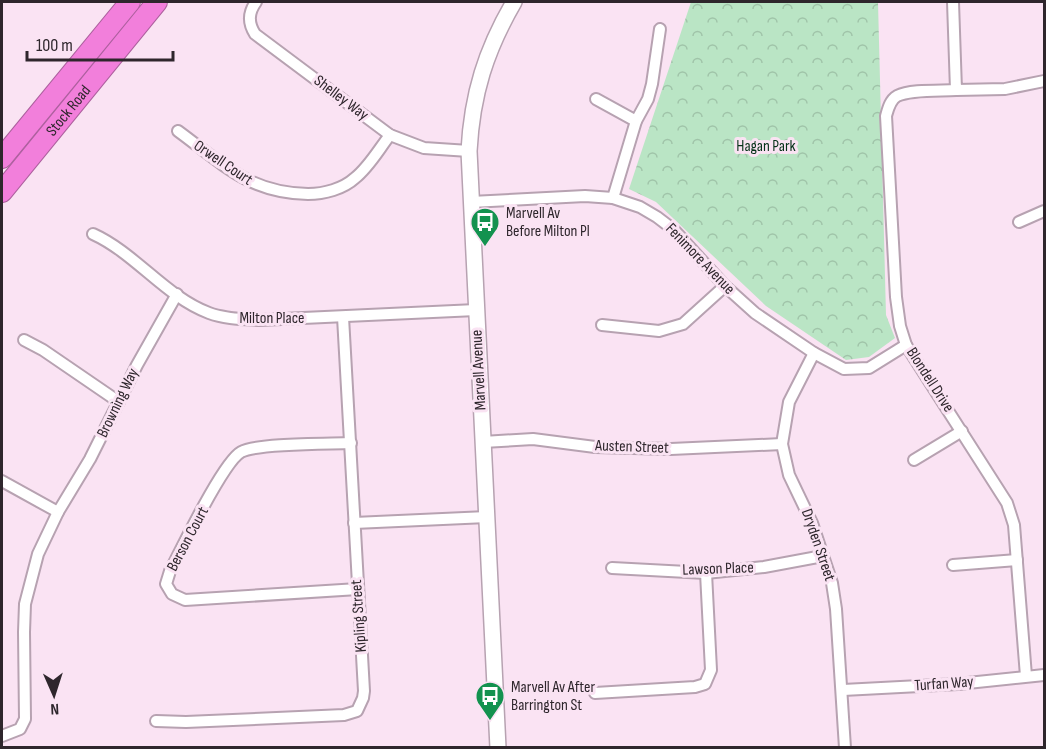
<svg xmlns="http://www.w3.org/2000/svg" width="1046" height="749" font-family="'Sofia Sans Condensed',sans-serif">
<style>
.park{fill:url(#park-crowns)}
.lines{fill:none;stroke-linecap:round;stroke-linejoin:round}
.street-casing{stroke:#b7a2b1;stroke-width:14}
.secondary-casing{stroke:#b7a2b1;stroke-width:18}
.highway-casing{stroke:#ad609e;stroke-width:22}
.street{stroke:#fff;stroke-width:10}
.secondary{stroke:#fff;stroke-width:15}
.highway{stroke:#f27fdb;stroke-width:20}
.labels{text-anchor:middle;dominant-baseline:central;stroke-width:6;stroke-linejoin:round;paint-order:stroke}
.street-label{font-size:16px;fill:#2e262c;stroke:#fae3f3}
.park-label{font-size:16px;fill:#063219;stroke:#fae3f3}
.poi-label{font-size:16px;fill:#2e262c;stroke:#fae3f3;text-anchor:start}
</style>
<defs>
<pattern id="park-crowns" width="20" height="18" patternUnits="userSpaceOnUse" patternTransform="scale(1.5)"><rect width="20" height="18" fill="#bae5c5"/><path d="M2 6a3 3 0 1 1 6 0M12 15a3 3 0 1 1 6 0" fill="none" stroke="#a0c4a9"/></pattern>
</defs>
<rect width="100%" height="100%" fill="#fae3f3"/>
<polygon class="park" points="691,2 878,2 886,315 895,338 869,357 846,360 766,306 656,202 629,189"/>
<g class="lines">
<g class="street-casing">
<g id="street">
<path d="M256 2C248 13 248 23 255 34L390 135 424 148 469 151"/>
<polyline points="953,2 956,90 1005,89 1044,81"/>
<path d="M956 90C940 91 911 89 897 96 890 100 888 109 886 116L896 297 900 326 906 345 1007 503 1014 525 1026 676"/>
<polyline points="596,99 636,121"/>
<path d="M178 131C223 164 249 193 308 194 324 194 343 189 355 178 369 167 379 149 390 135"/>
<polyline points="613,198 636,121 648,99 652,84 660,29"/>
<polyline points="471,202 585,196 613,198 640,207 657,217 674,230 725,286 755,313 814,353 844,369 869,368 906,345"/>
<polyline points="1019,222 1044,211"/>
<path d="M93 234C135 253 166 297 209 313 225 319 243 319 260 320L476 310"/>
<polyline points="602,325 659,331 683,324 725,286"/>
<polyline points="24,340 43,350 119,402"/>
<polyline points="814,353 789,402 782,444 789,475 812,523 832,583 836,609 845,748"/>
<polyline points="483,442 533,439 595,447 671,449 782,444"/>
<path d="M351 443C328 444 257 443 241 452 223 462 182 548 170 571L166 584 172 594 185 600 358 589"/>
<polyline points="914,460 962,431"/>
<polyline points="2,481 58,512"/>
<polyline points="354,523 487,517"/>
<polyline points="953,565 1017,560"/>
<polyline points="612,568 706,573 764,567 823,556"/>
<polyline points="843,690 958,684 1044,675"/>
<polyline points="595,693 695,687 705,684 711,670 706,573"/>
<polyline points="156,721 186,722 344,715 357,711 363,698 364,691 343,317"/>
<polyline points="2,736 20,729 25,719 24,632 25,604 38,554 58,512 90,459 137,365 177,294"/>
</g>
</g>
<g class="secondary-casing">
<path id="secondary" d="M498 748 469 151C472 94 486 50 514 2"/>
</g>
<g class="highway-casing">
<g id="highway">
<polyline points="2,158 130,2"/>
<path id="s1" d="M2 192 157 2"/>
</g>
</g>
<use href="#street" class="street"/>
<use href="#secondary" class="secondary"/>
<use href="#highway" class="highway"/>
</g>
<defs>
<g id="bus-pin" transform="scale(1.5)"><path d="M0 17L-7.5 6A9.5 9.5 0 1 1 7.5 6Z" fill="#13924f" stroke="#fae3f3"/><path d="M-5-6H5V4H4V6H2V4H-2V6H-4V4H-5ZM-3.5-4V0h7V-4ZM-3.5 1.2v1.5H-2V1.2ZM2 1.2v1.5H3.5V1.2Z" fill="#fff"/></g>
</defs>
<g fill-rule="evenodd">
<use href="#bus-pin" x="485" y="222"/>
<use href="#bus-pin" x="490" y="696"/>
</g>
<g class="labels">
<g class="street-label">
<text transform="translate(341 98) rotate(37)">Shelley Way</text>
<text stroke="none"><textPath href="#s1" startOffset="105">Stock Road</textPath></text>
<text transform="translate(223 163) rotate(34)">Orwell Court</text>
<text transform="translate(700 259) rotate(46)">Fenimore Avenue</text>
<text x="272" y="318">Milton Place</text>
<text transform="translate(479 370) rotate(-93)">Marvell Avenue</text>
<text transform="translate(930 380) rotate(57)">Blondell Drive</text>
<text transform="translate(118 403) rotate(-64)">Browning Way</text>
<text transform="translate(632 447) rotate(2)">Austen Street</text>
<text transform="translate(188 539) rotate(-62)">Berson Court</text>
<text transform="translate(818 545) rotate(71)">Dryden Street</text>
<text transform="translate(718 569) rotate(-2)">Lawson Place</text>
<text transform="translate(359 616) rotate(-94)">Kipling Street</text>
<text transform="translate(944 684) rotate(-4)">Turfan Way</text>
</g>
<g class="park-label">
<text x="766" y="146">Hagan Park</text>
</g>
<g class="poi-label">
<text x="506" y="213">Marvell Av<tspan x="506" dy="18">Before Milton Pl</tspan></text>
<text x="511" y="687">Marvell Av After<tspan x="511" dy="18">Barrington St</tspan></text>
</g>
</g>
<rect width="1046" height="749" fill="none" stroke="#2e262c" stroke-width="6"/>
<g transform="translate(54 695) rotate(177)" stroke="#fae3f3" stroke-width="4.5" paint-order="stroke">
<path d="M0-4.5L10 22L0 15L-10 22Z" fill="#2e262c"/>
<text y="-9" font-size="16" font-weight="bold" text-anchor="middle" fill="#2e262c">N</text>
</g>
<path d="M27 51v9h146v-9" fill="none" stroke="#2e262c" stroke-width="3"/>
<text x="36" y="51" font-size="18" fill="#2e262c" stroke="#fae3f3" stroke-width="4.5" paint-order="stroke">100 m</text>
</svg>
